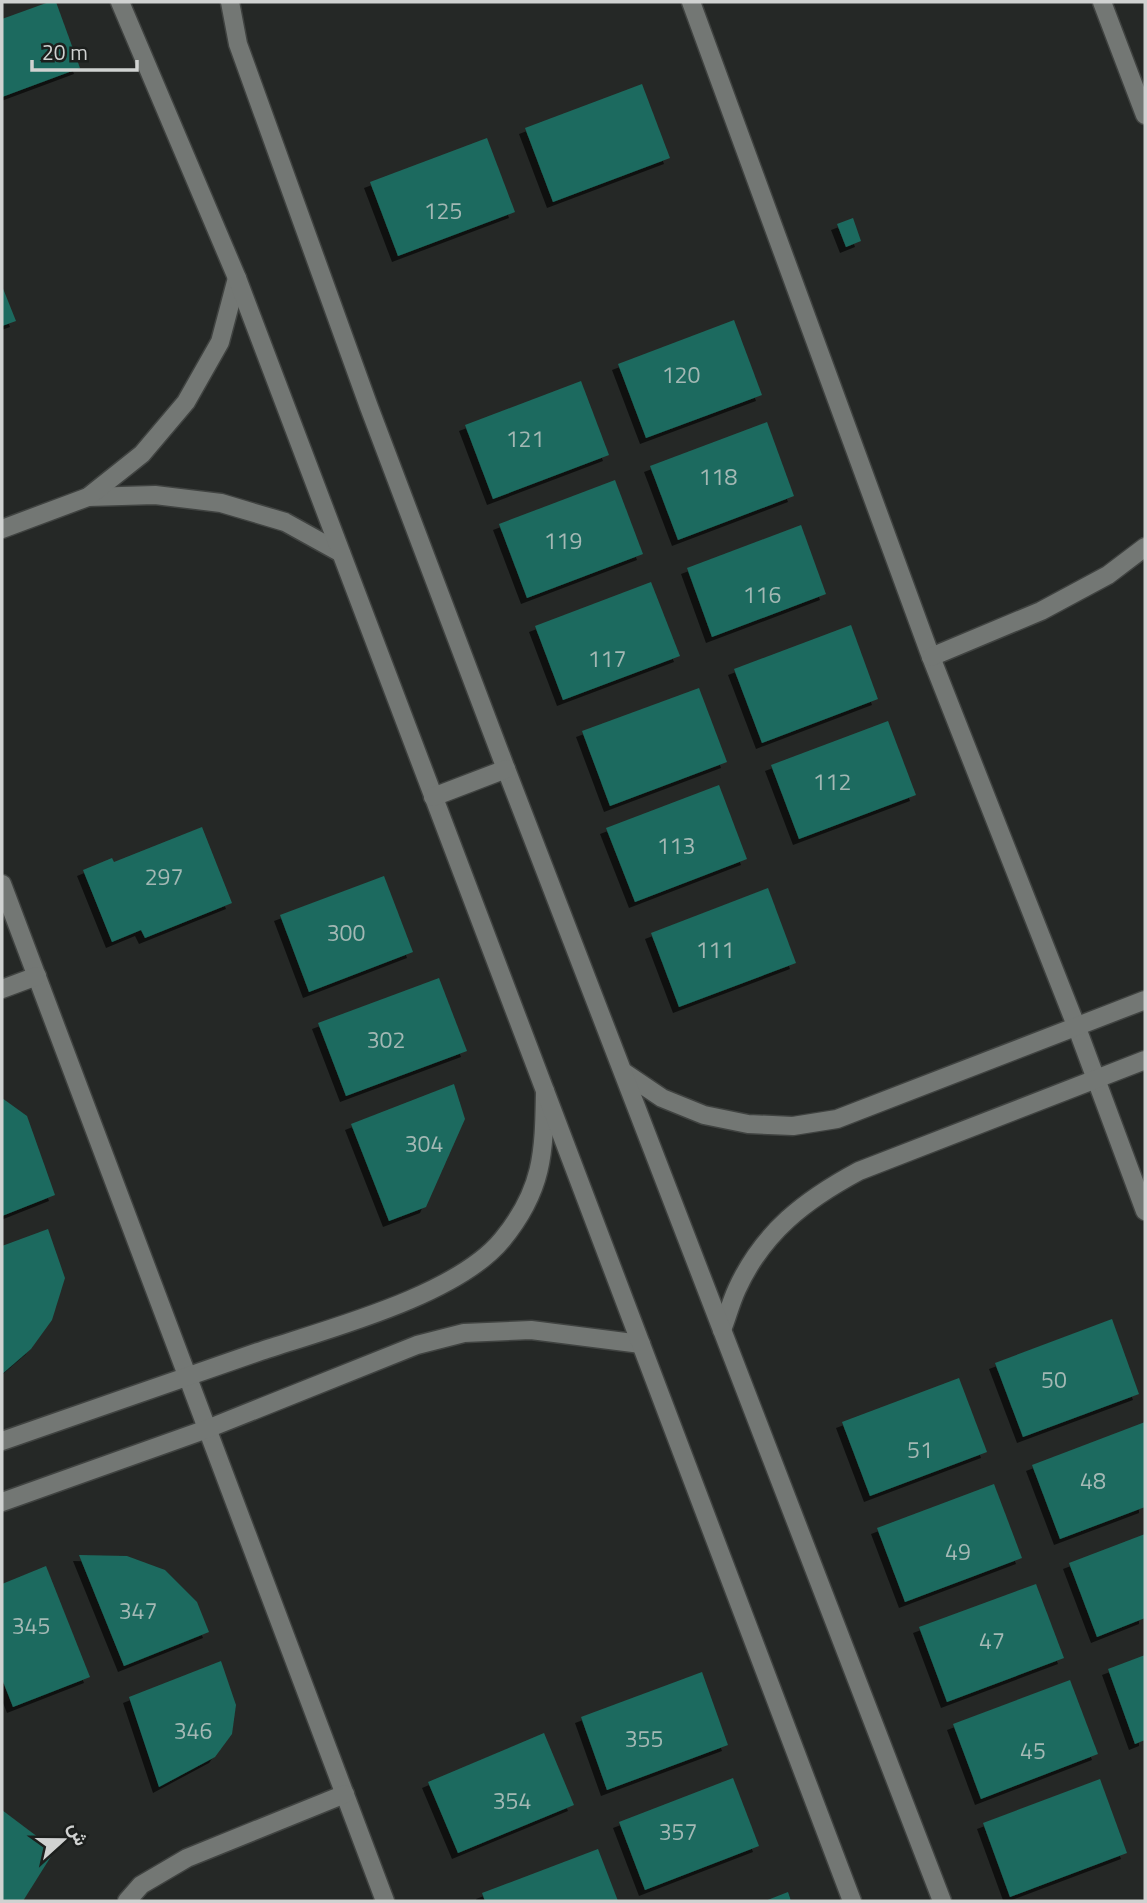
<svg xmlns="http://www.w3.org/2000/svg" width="1147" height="1903" font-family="'Titillium Web',Vazirmatn,sans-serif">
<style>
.building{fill:#1d6a5e;filter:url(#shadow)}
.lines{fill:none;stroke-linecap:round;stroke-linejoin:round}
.minor-casing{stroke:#404341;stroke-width:21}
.tertiary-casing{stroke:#404341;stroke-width:21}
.minor{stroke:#737774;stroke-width:18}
.tertiary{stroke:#737774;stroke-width:18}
.labels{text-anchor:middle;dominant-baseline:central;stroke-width:6;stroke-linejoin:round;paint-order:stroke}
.number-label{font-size:23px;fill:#a3b8b4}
</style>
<defs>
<filter id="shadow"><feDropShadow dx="-6" dy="6" stdDeviation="0" flood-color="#0009"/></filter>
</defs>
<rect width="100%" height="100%" fill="#252826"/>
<g class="building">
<polygon points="49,2 56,2 80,68 2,97 2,19"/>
<polygon points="642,84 670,158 553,202 525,128"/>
<polygon points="487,138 515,212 398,256 370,182"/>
<polygon points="853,218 861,241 846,247 837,224"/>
<polygon points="2,286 16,321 2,326"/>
<polygon points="734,320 762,395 646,438 618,364"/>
<polygon points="581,381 609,455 493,499 465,425"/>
<polygon points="767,422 794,496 678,540 650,466"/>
<polygon points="615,480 643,554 527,598 499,524"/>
<polygon points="801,525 826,594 712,637 687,568"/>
<polygon points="651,582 680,656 563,700 535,626"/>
<polygon points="851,625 878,699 762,743 734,669"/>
<polygon points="699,688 727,762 610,806 582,731"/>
<polygon points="888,721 916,795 799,839 771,765"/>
<polygon points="719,785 747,859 635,902 606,828"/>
<polygon points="202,827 232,903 145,938 141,930 112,942 83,870 112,858 114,862"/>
<polygon points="384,876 413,952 309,992 280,915"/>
<polygon points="768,888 796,963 679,1007 651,933"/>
<polygon points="439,978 467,1051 346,1096 318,1023"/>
<polygon points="454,1084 465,1119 426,1207 389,1221 351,1124"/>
<polygon points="2,1098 27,1116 55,1195 2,1216"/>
<polygon points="48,1229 65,1278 52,1320 31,1349 2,1374 2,1246"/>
<polygon points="1112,1319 1139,1394 1023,1437 995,1363"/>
<polygon points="959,1378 987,1452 870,1496 842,1422"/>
<polygon points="1145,1422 1145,1507 1060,1539 1032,1465"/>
<polygon points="994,1484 1022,1558 905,1602 877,1528"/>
<polygon points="1145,1534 1145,1618 1097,1637 1069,1563"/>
<polygon points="79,1555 127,1556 165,1570 197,1602 209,1632 124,1666"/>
<polygon points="46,1566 90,1677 13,1707 2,1679 2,1584"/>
<polygon points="1036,1584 1064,1658 947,1702 919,1627"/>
<polygon points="1145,1655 1145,1740 1135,1744 1108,1669"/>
<polygon points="221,1661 236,1705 232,1734 215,1757 159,1787 129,1697"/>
<polygon points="702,1672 728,1745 607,1790 581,1717"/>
<polygon points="1070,1680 1098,1754 981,1799 953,1724"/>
<polygon points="544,1733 574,1805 458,1853 428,1782"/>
<polygon points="733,1778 759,1846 645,1890 619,1822"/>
<polygon points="1100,1779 1127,1853 1010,1897 983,1823"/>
<polygon points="2,1810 55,1850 23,1901 2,1901"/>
<polygon points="598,1849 618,1901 485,1901 482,1893"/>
<polygon points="788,1892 791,1901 765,1901"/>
</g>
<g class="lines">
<g class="minor-casing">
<g id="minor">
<polyline points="691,2 931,657 1077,1028 1145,1211"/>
<polyline points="1102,2 1145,115"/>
<polyline points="88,497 155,495 221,503 285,522 341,553"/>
<polyline points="2,529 88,497 142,454 186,402 220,342 237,278"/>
<polyline points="931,657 1041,611 1108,575 1145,547"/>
<polyline points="2,884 385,1901"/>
<polyline points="2,989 37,976"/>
<polyline points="625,1073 662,1098 704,1115 748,1124 793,1126 837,1119 1145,1000"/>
<path d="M722 1330C727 1317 731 1302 737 1289 763 1232 805 1200 859 1171L1145 1060"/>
<path d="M2 1441C87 1411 173 1382 258 1352 327 1329 456 1296 502 1240 543 1190 544 1154 545 1091"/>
<polyline points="2,1502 207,1429 417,1345 464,1333 531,1330 641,1344"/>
<polyline points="127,1901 141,1885 187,1858 345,1794"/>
</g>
</g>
<g class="tertiary-casing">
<g id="tertiary">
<polyline points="120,2 237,278 852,1901"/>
<polyline points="230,2 238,44 369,407 506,769 942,1901"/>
<polyline points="433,797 506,769"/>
</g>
</g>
<use href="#minor" class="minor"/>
<use href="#tertiary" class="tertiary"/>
</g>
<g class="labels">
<g class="number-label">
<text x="443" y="210">125</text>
<text x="681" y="374">120</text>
<text x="525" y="438">121</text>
<text x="718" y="476">118</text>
<text x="563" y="540">119</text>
<text x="762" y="594">116</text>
<text x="607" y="658">117</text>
<text x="832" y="781">112</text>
<text x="676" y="845">113</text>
<text x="164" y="876">297</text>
<text x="346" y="932">300</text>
<text x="715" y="949">111</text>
<text x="386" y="1039">302</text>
<text x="424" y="1143">304</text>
<text x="1054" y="1379">50</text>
<text x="920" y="1449">51</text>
<text x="1093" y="1480">48</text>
<text x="958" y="1551">49</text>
<text x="138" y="1610">347</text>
<text x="31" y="1625">345</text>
<text x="992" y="1640">47</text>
<text x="193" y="1730">346</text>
<text x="644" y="1738">355</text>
<text x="1033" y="1750">45</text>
<text x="512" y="1800">354</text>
<text x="678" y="1831">357</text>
</g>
</g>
<rect width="1147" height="1903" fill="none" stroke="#d0d2d1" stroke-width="7"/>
<g transform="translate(63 1840) rotate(69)" stroke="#1c1f1d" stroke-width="5" paint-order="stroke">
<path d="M0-5L12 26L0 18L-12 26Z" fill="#d0d2d1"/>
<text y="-10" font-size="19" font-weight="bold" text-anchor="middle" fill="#d0d2d1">ش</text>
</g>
<path d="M32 60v10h105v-10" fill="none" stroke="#d0d2d1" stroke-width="3.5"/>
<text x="42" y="60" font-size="21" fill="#d0d2d1" stroke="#1c1f1d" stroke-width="5" paint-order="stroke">20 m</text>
</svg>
